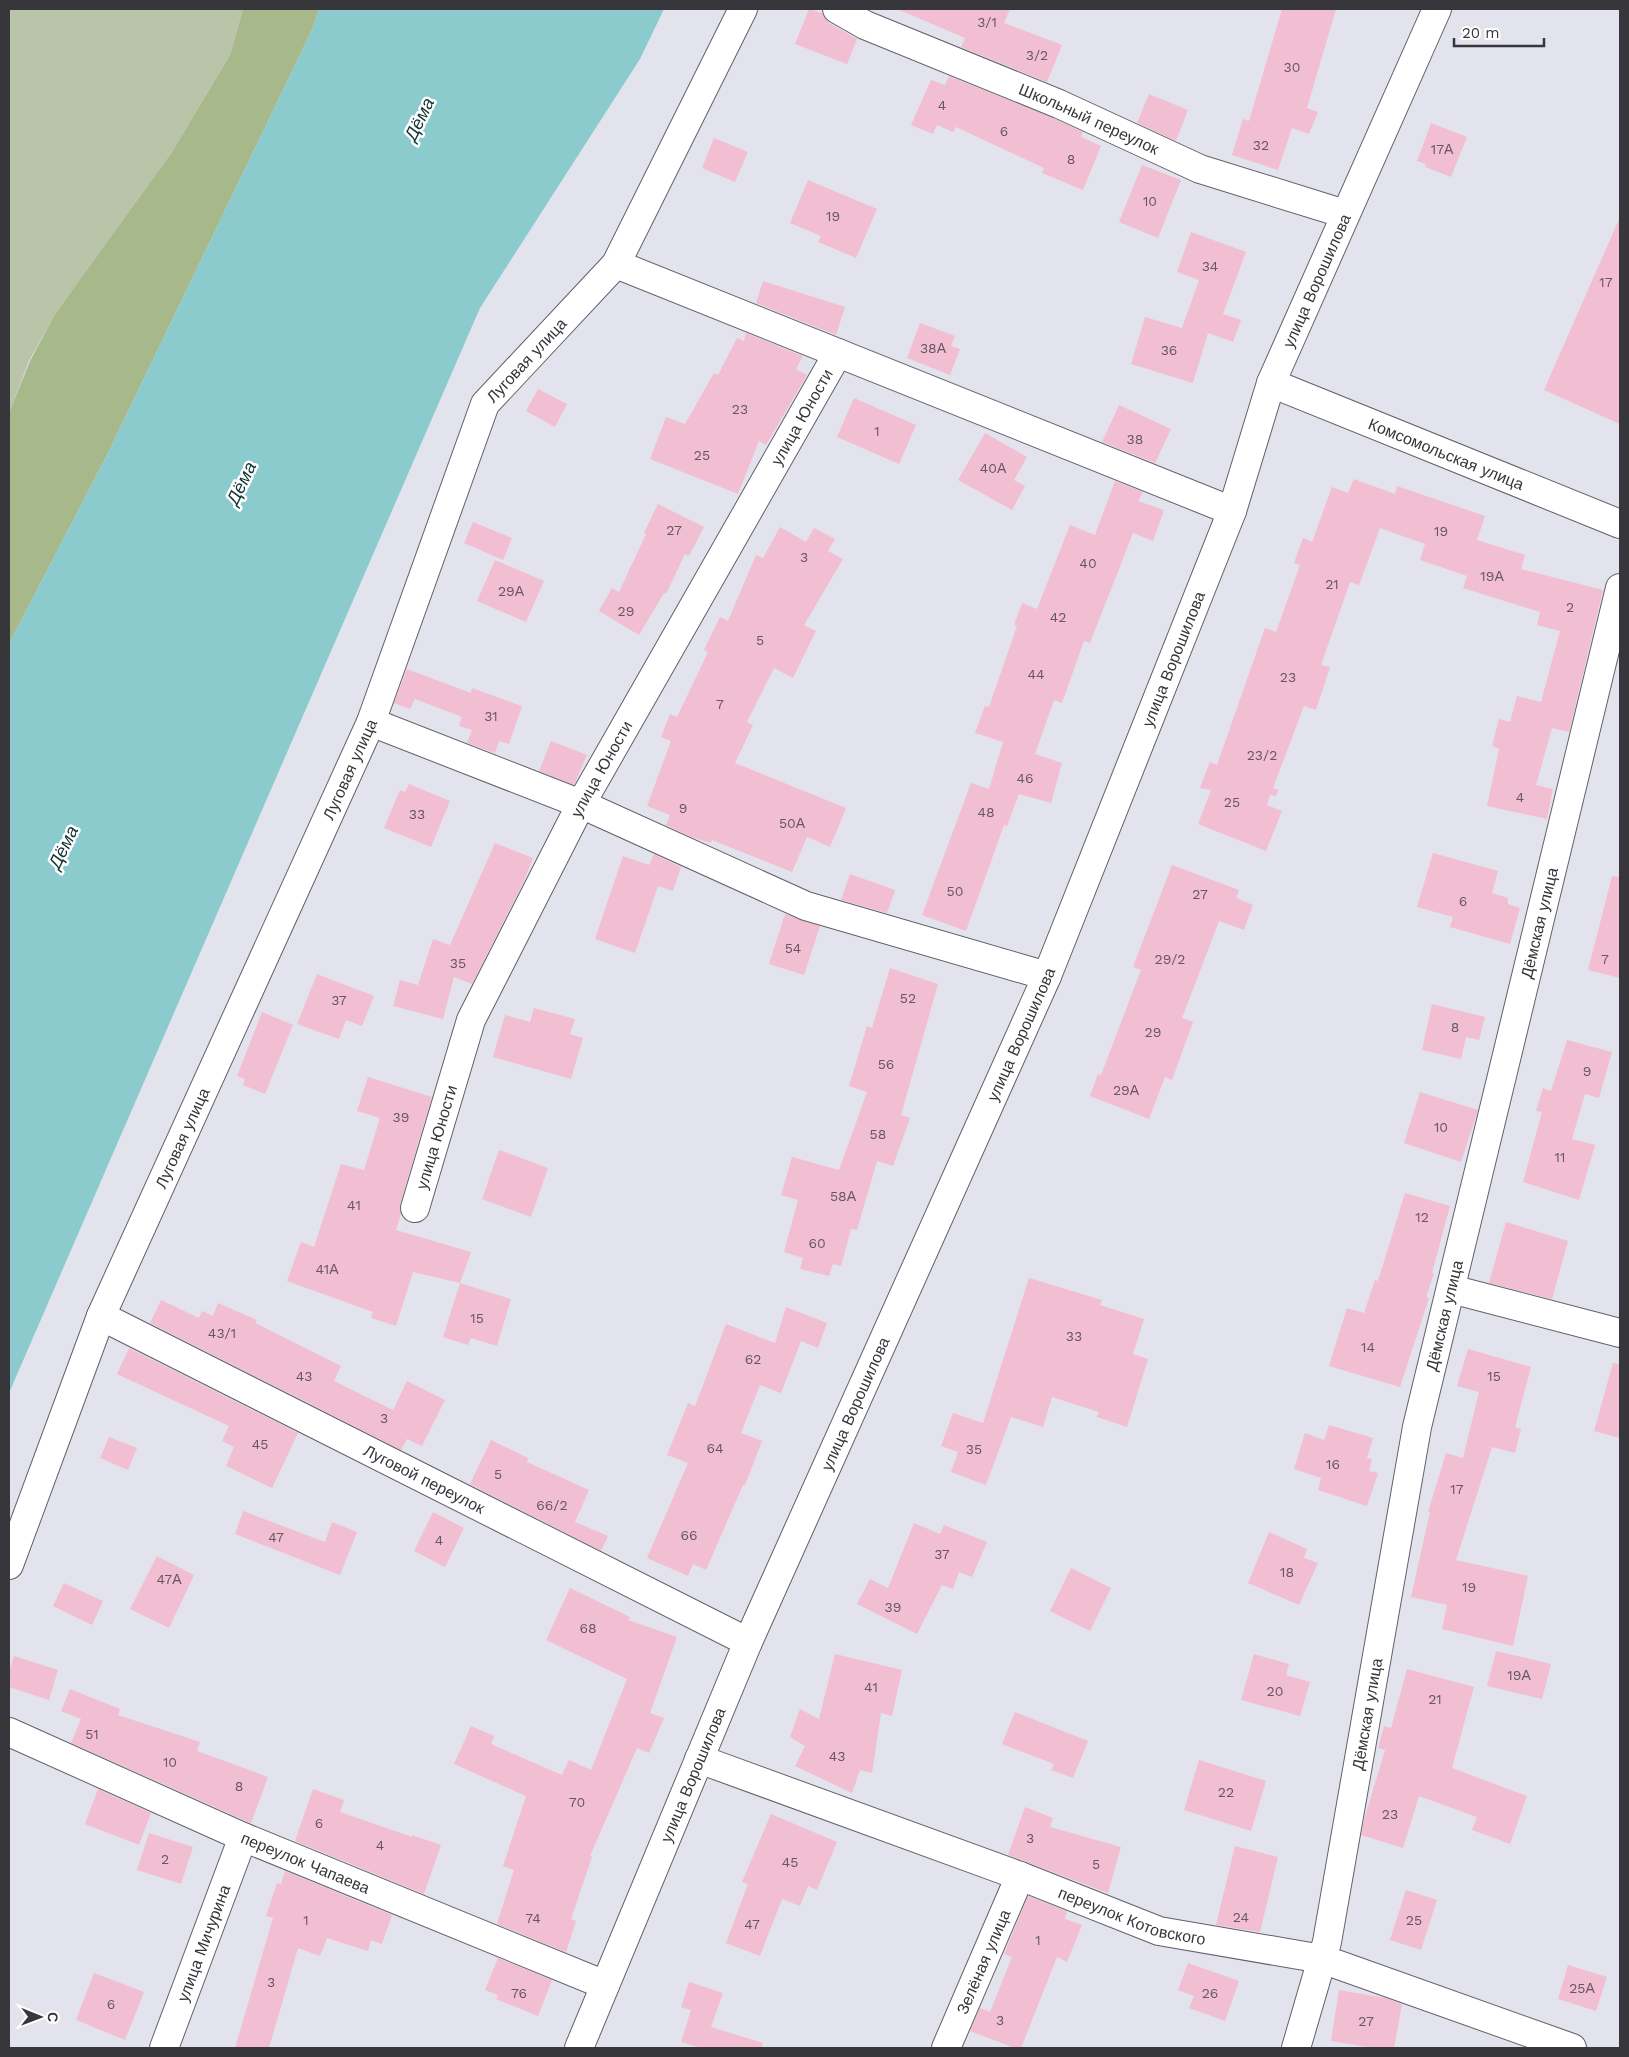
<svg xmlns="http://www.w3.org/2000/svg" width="1629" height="2057" font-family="'Work Sans',sans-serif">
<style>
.green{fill:#b9c4a8}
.forest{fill:#a7b88b}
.water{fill:#8bcbce}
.building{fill:#f2bed1}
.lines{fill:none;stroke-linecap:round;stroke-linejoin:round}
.minor-casing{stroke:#61606a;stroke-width:30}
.tertiary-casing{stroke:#61606a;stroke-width:30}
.minor{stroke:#fff;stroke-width:28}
.tertiary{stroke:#fff;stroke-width:28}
.labels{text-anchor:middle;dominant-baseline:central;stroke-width:5;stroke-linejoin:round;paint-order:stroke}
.number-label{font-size:14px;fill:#665860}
.street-label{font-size:16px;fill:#37363b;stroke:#fff}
.water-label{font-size:18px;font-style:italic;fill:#123334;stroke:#fff}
</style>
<rect width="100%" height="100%" fill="#e3e3ee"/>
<polygon class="green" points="9,9 243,9 230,55 172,152 55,314 29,361 9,413"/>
<polygon class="forest" points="243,9 319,9 312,30 107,455 9,644 9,413 30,361 55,314 172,152 230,55"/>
<polygon class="water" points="319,9 664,9 640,59 480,308 9,1393 9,644 107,455 312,30"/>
<g class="building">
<polygon points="809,9 822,13 829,23 857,39 847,64 795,44"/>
<polygon points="897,9 1010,9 1004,23 1062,45 1047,82 961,47 965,38"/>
<polygon points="1282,9 1336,9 1307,108 1318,112 1309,134 1292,128 1278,170 1232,155 1243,119 1249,121"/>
<polygon points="949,76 1053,118 1083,132 1081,137 1101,146 1083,190 1042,173 1044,168 956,127 953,132 937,125 933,134 911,125 931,80 945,85"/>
<polygon points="1149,94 1188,110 1176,141 1137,123"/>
<polygon points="1431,123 1467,137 1451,177 1425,167 1426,164 1417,161"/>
<polygon points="714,138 748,152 735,182 702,168"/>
<polygon points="1142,165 1181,180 1158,238 1119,222"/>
<polygon points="808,180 877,209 856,258 818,242 821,236 790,223"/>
<polygon points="1620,217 1620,424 1544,390"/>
<polygon points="1191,232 1246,252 1223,314 1241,320 1233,342 1208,333 1193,383 1131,364 1145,317 1182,328 1199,280 1177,272"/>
<polygon points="763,281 845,307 836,335 756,303"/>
<polygon points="920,323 955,336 951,346 960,349 950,375 907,358"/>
<polygon points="746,333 803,356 796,369 807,375 766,445 759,441 738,494 650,459 666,417 685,424 714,373 718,375 737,338 744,341"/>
<polygon points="538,389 567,404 555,427 526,411"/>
<polygon points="854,398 916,425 899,464 837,437"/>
<polygon points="1119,405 1171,429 1155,463 1102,442"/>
<polygon points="985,433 1027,457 1014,480 1025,486 1012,510 958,480"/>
<polygon points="1354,479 1395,494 1397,486 1485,516 1477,540 1525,555 1521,569 1603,590 1569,732 1552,728 1536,785 1553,789 1547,819 1487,806 1499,749 1492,746 1499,719 1510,722 1517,696 1541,702 1560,631 1537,625 1540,612 1463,588 1467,576 1420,560 1425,544 1380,528 1359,585 1350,582 1321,665 1330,667 1316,710 1304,706 1273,788 1278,790 1276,796 1270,795 1267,805 1282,811 1266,851 1198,824 1211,790 1200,788 1210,762 1217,765 1265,628 1276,632 1300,565 1294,563 1303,538 1312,542 1332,487 1348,493"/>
<polygon points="1115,481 1143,492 1138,501 1164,510 1153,541 1133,533 1090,643 1084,641 1062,703 1054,700 1035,754 1062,763 1051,803 1019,794 1007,826 1004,825 966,931 922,915 971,783 989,789 1003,742 975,733 985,706 989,707 1017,626 1014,625 1022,603 1037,609 1070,525 1095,535"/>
<polygon points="658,504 704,527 689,556 685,554 666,594 664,593 639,635 599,611 612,588 619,592 646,534 644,533"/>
<polygon points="473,522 512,538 503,560 464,543"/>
<polygon points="780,527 806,542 814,528 835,539 828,551 843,559 804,625 816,631 793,678 774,668 747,722 753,725 735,763 846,808 830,847 807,837 792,872 712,840 711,843 691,837 666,825 670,815 647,806 671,741 661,737 670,714 677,717 708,652 704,650 720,617 728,621 756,555 763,558"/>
<polygon points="495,560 544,581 526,622 477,601"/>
<polygon points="407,669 471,693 472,688 522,706 509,744 499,741 495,753 467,743 472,730 459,726 462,717 415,699 410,709 394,703"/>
<polygon points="551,741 587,755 574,785 539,771"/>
<polygon points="409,784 450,801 431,847 384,828 400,790 405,792"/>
<polygon points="495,843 533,858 523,883 472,984 454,977 443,1019 393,1006 400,980 418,985 433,939 450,945"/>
<polygon points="1433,853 1498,871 1492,893 1508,898 1508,904 1520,908 1510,944 1450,927 1453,917 1417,907"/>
<polygon points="654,854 681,867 673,891 658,886 635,953 595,939 623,856 649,865"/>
<polygon points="1172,865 1239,890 1236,898 1253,905 1244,930 1219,921 1182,1018 1193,1022 1172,1080 1165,1077 1149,1119 1090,1096 1098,1074 1101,1075 1141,970 1133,967"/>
<polygon points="850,874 895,890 887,913 841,900"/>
<polygon points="1612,876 1620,877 1620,978 1588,970"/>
<polygon points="785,914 820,926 804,975 769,964"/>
<polygon points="890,968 938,984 901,1115 910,1118 893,1166 877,1161 857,1230 851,1229 841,1266 833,1264 829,1276 800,1269 803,1258 784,1252 798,1200 781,1195 792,1157 839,1170 867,1092 849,1086 867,1026 872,1028"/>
<polygon points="317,974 374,996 362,1026 346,1020 339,1039 297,1024"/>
<polygon points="1432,1004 1485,1017 1479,1040 1466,1037 1461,1059 1422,1050"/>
<polygon points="534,1008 575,1019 570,1034 583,1038 571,1079 493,1057 505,1015 530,1022"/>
<polygon points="262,1012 293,1025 265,1094 243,1085 245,1079 237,1076"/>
<polygon points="1567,1040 1612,1052 1599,1098 1585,1094 1572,1139 1595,1145 1579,1200 1523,1182 1542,1112 1536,1111 1543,1088 1551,1091"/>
<polygon points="368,1077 432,1097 400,1204 401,1214 396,1230 471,1252 460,1283 413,1272 396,1326 371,1318 373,1312 287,1281 301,1242 314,1247 341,1164 364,1170 380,1118 357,1111"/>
<polygon points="1420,1092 1478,1110 1461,1162 1404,1143"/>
<polygon points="499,1150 548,1168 531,1217 482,1199"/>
<polygon points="1405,1193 1450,1206 1432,1273 1434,1273 1426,1297 1429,1298 1400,1387 1329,1366 1347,1308 1364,1313 1375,1280 1378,1281"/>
<polygon points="1506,1222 1568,1241 1552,1299 1489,1283"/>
<polygon points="1029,1278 1102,1300 1100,1305 1144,1319 1133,1354 1148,1359 1127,1427 1097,1417 1099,1412 1052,1397 1043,1427 1011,1417 986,1485 951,1472 958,1452 941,1446 953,1413 983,1423"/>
<polygon points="460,1283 511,1299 497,1346 471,1338 468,1345 443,1337"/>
<polygon points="161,1300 199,1318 202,1311 213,1316 218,1303 257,1320 255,1323 341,1366 334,1381 393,1410 407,1381 445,1400 422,1446 407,1439 401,1450 150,1323"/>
<polygon points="786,1307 827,1323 818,1348 801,1341 781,1393 760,1385 741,1433 762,1441 745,1485 743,1485 706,1570 693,1564 688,1576 647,1558 688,1463 667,1455 688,1403 695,1406 726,1324 775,1343"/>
<polygon points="129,1348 298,1433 272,1488 226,1466 234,1447 222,1441 229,1426 117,1374"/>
<polygon points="1468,1349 1531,1367 1515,1427 1521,1429 1515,1453 1492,1447 1456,1560 1528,1576 1513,1646 1442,1629 1447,1605 1411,1597 1430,1512 1428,1512 1446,1453 1463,1458 1479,1392 1457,1386"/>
<polygon points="1613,1363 1620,1364 1620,1438 1594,1431"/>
<polygon points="1329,1425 1373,1438 1367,1458 1372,1459 1369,1471 1378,1473 1367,1506 1318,1490 1321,1478 1294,1469 1305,1433 1324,1440"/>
<polygon points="109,1437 137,1448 128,1470 100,1458"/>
<polygon points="491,1440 528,1458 527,1462 589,1490 575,1522 608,1536 601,1551 470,1484"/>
<polygon points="243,1511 325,1542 332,1522 357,1532 340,1575 235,1534"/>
<polygon points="433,1512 464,1528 445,1567 414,1551"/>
<polygon points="914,1523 940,1534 944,1525 987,1542 972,1577 959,1572 953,1589 942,1585 917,1634 857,1604 870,1579 888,1588"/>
<polygon points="1269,1532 1307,1549 1304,1558 1318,1563 1299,1605 1248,1583"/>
<polygon points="157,1556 194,1575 169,1628 130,1609"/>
<polygon points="1071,1568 1111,1588 1090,1631 1050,1611"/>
<polygon points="64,1583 103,1601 92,1625 53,1606"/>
<polygon points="570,1588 630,1617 628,1620 677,1637 650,1713 664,1718 649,1753 637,1748 590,1856 592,1857 571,1919 576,1921 566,1952 497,1924 514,1870 503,1866 526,1796 454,1764 471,1726 494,1736 491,1744 562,1775 569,1760 591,1770 627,1679 546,1640"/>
<polygon points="1496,1651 1551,1664 1542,1699 1487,1686"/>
<polygon points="835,1654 902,1670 892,1716 881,1713 872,1773 860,1770 852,1793 795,1766 805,1746 790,1737 800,1709 819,1719"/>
<polygon points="1254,1654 1289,1664 1286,1675 1310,1682 1300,1716 1241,1700"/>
<polygon points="14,1656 58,1670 49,1700 9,1687 9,1672"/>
<polygon points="1407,1669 1474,1687 1452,1768 1527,1796 1510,1844 1472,1830 1477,1817 1419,1796 1403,1848 1361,1835 1364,1820 1385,1750 1378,1748 1384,1726 1391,1728"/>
<polygon points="70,1689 120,1709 118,1715 200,1742 197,1751 268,1777 251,1823 71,1743 81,1719 61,1711"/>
<polygon points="1015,1712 1088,1741 1073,1778 1051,1770 1054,1764 1002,1744"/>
<polygon points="1199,1760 1266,1781 1251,1831 1184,1810"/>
<polygon points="98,1789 151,1813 139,1845 85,1824"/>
<polygon points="313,1789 344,1800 340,1812 412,1837 412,1835 441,1845 424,1894 295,1841"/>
<polygon points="1025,1807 1053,1818 1050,1827 1121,1847 1108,1893 1008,1855"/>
<polygon points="771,1814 837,1842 817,1890 808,1886 800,1906 782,1899 760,1956 726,1943 748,1884 742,1882"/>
<polygon points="149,1833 193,1847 181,1884 137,1870"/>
<polygon points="1235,1846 1278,1857 1260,1932 1216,1925"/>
<polygon points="285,1871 392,1915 382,1944 371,1940 368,1951 327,1938 320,1956 298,1948 269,2048 235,2048 273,1918 266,1916 277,1883 281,1884"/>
<polygon points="1406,1890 1437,1900 1421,1950 1390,1940"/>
<polygon points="1028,1896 1067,1911 1065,1919 1082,1925 1067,1962 1057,1957 1021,2048 1015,2048 970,2031 980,2008 990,2012 1012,1957 1004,1954"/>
<polygon points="498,1958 552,1980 538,2016 496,1999 498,1995 485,1990"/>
<polygon points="1188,1963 1239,1981 1225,2021 1189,2008 1194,1996 1178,1990"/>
<polygon points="1568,1965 1607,1977 1596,2011 1558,1999"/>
<polygon points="94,1973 144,1992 125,2040 76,2020"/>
<polygon points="689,1982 723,1993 711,2027 763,2043 762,2048 701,2048 681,2042 691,2010 681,2007"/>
<polygon points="1339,1990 1386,1998 1402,2004 1394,2048 1373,2048 1331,2041"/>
</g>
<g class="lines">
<g class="minor-casing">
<g id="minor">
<path id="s1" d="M837 9 865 25 1059 104 1200 169 1345 214"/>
<polyline points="616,264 1232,511"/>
<path id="s2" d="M1271 383 1620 524"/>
<polyline points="371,722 581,804 806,906 1047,976"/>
<path id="s3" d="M415 1208 471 1020 581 804 838 353"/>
<polyline points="1451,1289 1620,1333"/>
<path id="s4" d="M101 1316 748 1642"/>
<path id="s5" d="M9 1565 101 1316 371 722 485 404 616 264 743 9"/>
<path id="s6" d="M9 1732 243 1837 605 1985"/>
<path id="s7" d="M699 1759 1020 1876 1159 1931 1322 1959 1572 2048"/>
<path id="s8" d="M164 2048 243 1837"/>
<path id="s9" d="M946 2048 1020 1876"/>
<path id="s10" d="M1296 2048 1327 1942 1417 1427 1620 588"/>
</g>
</g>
<g class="tertiary-casing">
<g id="tertiary">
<path id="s11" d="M579 2048 748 1642 1047 976 1232 511 1271 383 1437 9"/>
</g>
</g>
<use href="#minor" class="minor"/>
<use href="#tertiary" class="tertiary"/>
</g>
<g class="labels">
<g class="number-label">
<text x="987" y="22">3/1</text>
<text x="1037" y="55">3/2</text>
<text x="1292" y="67">30</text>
<text x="942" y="105">4</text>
<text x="1004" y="131">6</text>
<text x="1261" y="145">32</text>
<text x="1442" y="149">17А</text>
<text x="1071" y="159">8</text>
<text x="1150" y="201">10</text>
<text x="833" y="216">19</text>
<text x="1210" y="266">34</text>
<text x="1606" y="282">17</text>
<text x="933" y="348">38А</text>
<text x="1169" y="350">36</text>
<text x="740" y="409">23</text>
<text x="877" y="431">1</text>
<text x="1135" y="439">38</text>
<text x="702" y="455">25</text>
<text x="993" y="468">40А</text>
<text x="674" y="530">27</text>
<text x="1441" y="531">19</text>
<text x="804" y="557">3</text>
<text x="1088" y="563">40</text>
<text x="1492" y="576">19А</text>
<text x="1332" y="584">21</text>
<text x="511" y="591">29А</text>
<text x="1570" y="607">2</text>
<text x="626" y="611">29</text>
<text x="1058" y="617">42</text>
<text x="760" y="640">5</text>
<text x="1036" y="674">44</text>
<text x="1288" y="677">23</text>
<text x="720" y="704">7</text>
<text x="491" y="716">31</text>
<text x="1262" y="755">23/2</text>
<text x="1025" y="778">46</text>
<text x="1520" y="797">4</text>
<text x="1232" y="802">25</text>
<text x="683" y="808">9</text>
<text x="986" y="812">48</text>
<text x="417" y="814">33</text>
<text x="792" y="823">50А</text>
<text x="955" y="891">50</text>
<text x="1200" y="894">27</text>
<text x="1463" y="901">6</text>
<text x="793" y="948">54</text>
<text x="1170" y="959">29/2</text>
<text x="1605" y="959">7</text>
<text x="458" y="963">35</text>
<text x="908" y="998">52</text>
<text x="339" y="1000">37</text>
<text x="1455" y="1027">8</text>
<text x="1153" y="1032">29</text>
<text x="886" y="1064">56</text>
<text x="1587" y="1071">9</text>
<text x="1126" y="1090">29А</text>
<text x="401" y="1117">39</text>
<text x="1441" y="1127">10</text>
<text x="878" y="1134">58</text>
<text x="1560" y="1157">11</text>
<text x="843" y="1196">58А</text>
<text x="354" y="1205">41</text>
<text x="1422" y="1217">12</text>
<text x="817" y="1243">60</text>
<text x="327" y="1269">41А</text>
<text x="477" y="1318">15</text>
<text x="222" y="1333">43/1</text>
<text x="1074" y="1336">33</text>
<text x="1368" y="1347">14</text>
<text x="753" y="1359">62</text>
<text x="304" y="1376">43</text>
<text x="1494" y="1376">15</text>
<text x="384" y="1418">3</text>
<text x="260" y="1444">45</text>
<text x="715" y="1448">64</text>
<text x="974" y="1449">35</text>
<text x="1333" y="1464">16</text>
<text x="498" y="1474">5</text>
<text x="1457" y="1489">17</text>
<text x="552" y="1505">66/2</text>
<text x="689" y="1535">66</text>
<text x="276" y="1537">47</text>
<text x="439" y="1540">4</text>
<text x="942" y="1554">37</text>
<text x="1287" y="1572">18</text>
<text x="169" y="1579">47А</text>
<text x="1469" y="1587">19</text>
<text x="893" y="1607">39</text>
<text x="588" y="1628">68</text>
<text x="1519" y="1675">19А</text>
<text x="871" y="1687">41</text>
<text x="1275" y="1691">20</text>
<text x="1435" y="1699">21</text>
<text x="92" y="1734">51</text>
<text x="837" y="1756">43</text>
<text x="170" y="1762">10</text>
<text x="239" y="1786">8</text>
<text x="1226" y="1792">22</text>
<text x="577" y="1802">70</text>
<text x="1390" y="1814">23</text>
<text x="319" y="1823">6</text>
<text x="1030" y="1838">3</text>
<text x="380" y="1845">4</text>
<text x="165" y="1859">2</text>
<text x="790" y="1862">45</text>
<text x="1096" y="1864">5</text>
<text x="1241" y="1917">24</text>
<text x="533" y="1918">74</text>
<text x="306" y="1920">1</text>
<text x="1414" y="1920">25</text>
<text x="752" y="1924">47</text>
<text x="1038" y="1940">1</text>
<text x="271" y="1982">3</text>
<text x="1582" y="1988">25А</text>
<text x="519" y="1993">76</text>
<text x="1210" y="1993">26</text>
<text x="111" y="2004">6</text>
<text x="1000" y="2020">3</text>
<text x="1366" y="2021">27</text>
</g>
<g class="street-label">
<text stroke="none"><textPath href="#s1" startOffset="275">Школьный переулок</textPath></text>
<text stroke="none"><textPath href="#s11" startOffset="1916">улица Ворошилова</textPath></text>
<text stroke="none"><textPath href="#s5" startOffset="1316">Луговая улица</textPath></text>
<text stroke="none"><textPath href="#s3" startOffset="884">улица Юности</textPath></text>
<text stroke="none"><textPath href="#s2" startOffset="189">Комсомольская улица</textPath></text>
<text stroke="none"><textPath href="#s11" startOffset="1511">улица Ворошилова</textPath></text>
<text stroke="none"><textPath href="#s5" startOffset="866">Луговая улица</textPath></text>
<text stroke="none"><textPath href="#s3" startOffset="479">улица Юности</textPath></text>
<text stroke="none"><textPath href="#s10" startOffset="1152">Дёмская улица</textPath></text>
<text stroke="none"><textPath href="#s11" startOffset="1106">улица Ворошилова</textPath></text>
<text stroke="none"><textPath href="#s3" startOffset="74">улица Юности</textPath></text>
<text stroke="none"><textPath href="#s5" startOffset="461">Луговая улица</textPath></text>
<text stroke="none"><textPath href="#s10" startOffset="748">Дёмская улица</textPath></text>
<text stroke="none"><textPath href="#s11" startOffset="701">улица Ворошилова</textPath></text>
<text stroke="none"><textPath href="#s4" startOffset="362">Луговой переулок</textPath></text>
<text stroke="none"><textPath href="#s10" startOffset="342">Дёмская улица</textPath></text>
<text stroke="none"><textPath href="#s11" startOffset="296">улица Ворошилова</textPath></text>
<text stroke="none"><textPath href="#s6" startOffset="324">переулок Чапаева</textPath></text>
<text stroke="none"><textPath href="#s7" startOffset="461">переулок Котовского</textPath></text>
<text stroke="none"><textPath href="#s8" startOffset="112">улица Мичурина</textPath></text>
<text stroke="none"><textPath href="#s9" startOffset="94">Зелёная улица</textPath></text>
</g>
<g class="water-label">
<text transform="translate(419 119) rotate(-64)">Дёма</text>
<text transform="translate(241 483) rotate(-64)">Дёма</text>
<text transform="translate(63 847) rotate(-64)">Дёма</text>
</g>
</g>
<rect width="1629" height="2057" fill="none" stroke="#37363b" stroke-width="20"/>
<g transform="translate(40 2017) rotate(91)" stroke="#ffffff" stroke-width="4" paint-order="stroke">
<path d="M0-4L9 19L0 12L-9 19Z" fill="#37363b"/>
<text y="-8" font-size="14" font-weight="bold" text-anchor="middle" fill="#37363b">С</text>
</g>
<path d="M1454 38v8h90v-8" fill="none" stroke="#37363b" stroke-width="2.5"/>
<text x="1462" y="38" font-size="15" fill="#37363b" stroke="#ffffff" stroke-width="4" paint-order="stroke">20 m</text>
</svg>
